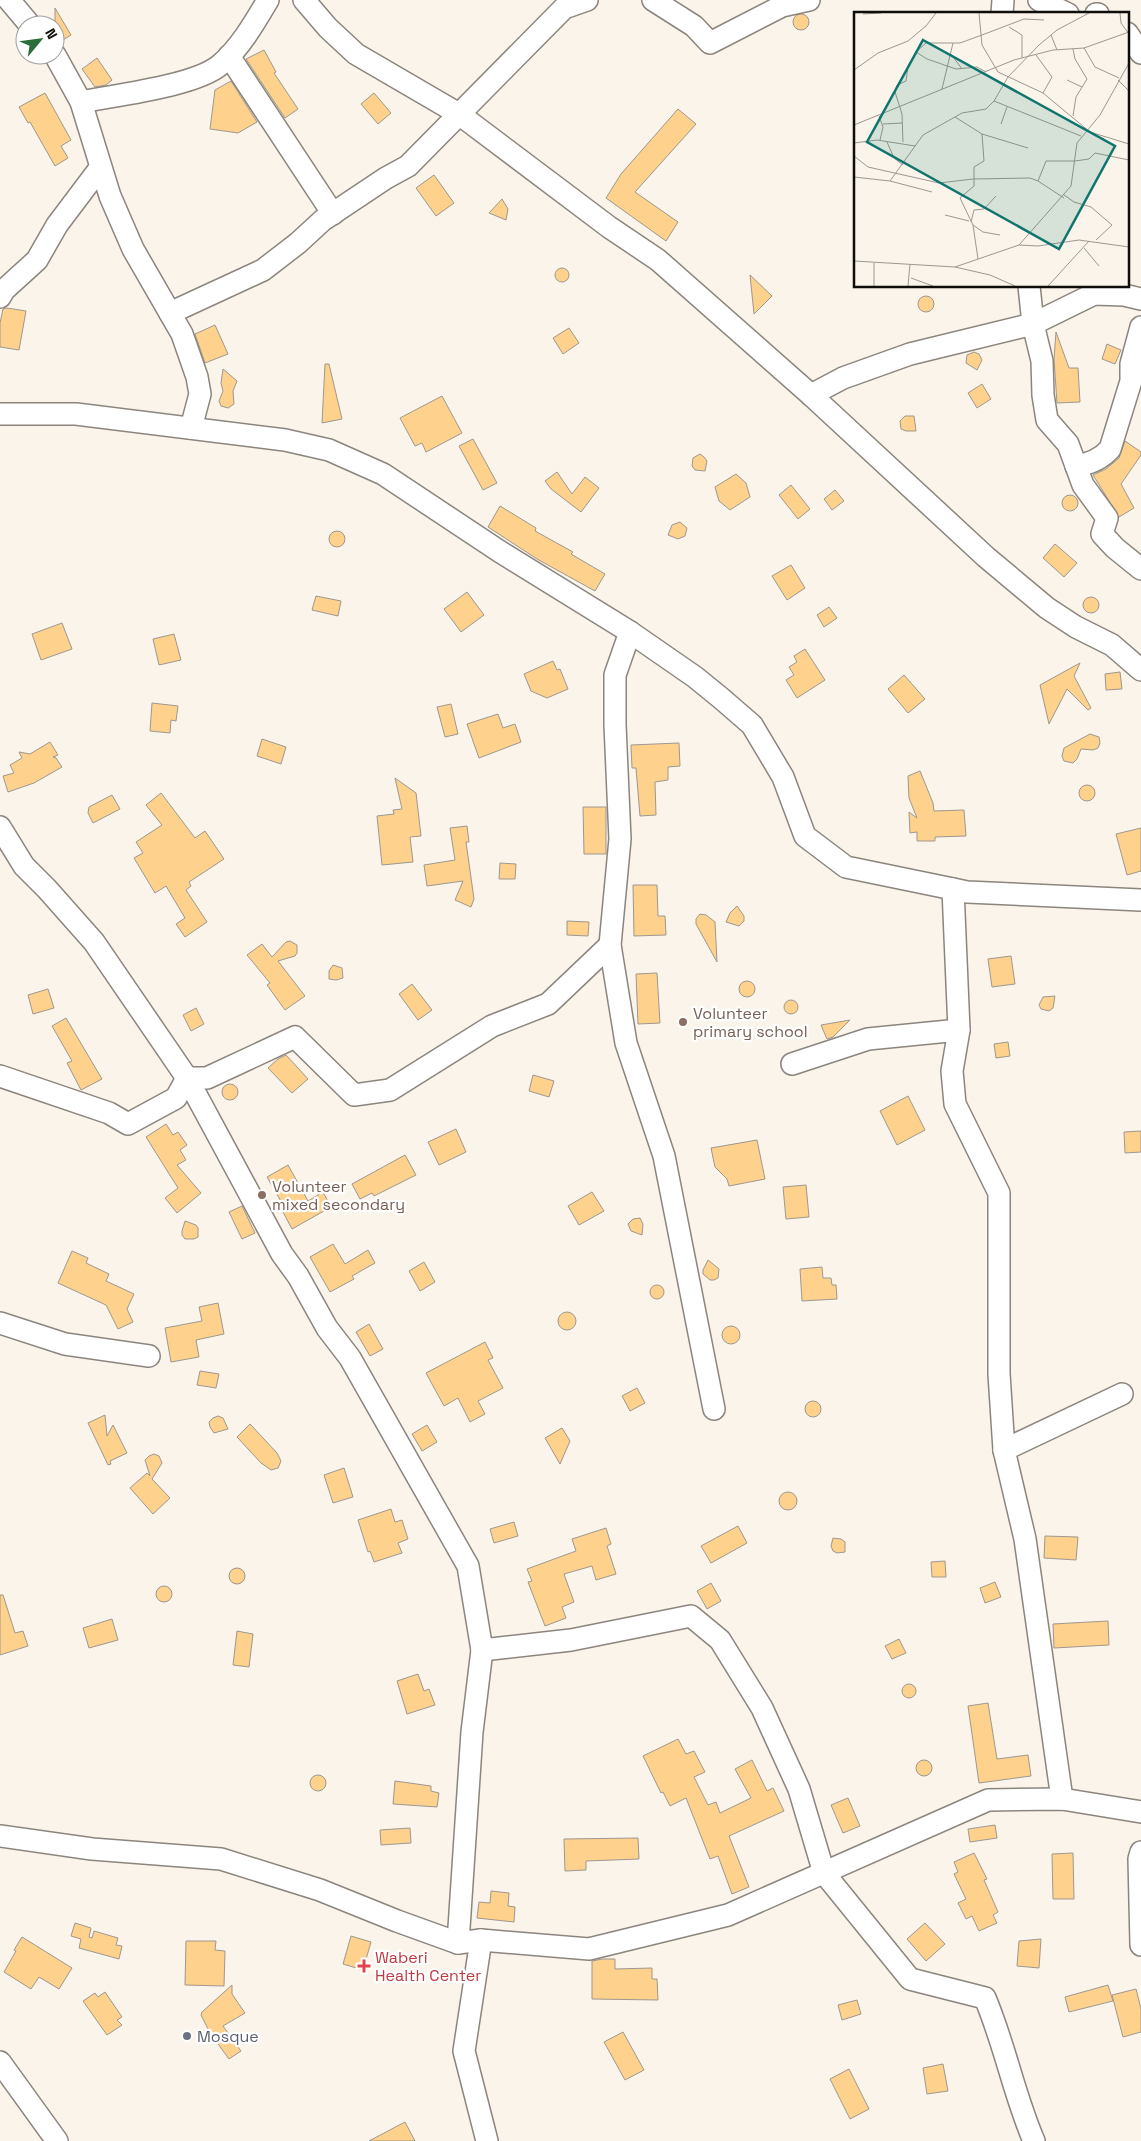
<svg xmlns="http://www.w3.org/2000/svg" width="1141" height="2141" font-family="'Space Grotesk',sans-serif">
<style>
.building{fill:#fed18c;stroke:#9e9890}
.lines{fill:none;stroke-linecap:round;stroke-linejoin:round}
.minor-casing{stroke:#8b857d;stroke-width:24}
.minor{stroke:#fff;stroke-width:21}
.education-dot{fill:#8d6e63;stroke:#fff;stroke-width:2}
.health-dot{fill:#e0444e;stroke:#fff;stroke-width:2}
.worship-dot{fill:#6b7280;stroke:#fff;stroke-width:2}
.labels{text-anchor:middle;dominant-baseline:central;stroke-width:4.5;stroke-linejoin:round;paint-order:stroke}
.education-label{font-size:16px;fill:#785e54;stroke:#fff;text-anchor:start}
.health-label{font-size:16px;fill:#be3a42;stroke:#fff;text-anchor:start}
.worship-label{font-size:16px;fill:#5b616d;stroke:#fff;text-anchor:start}
.inset-road{fill:none;stroke:#9c9891;stroke-width:1}
.view{fill:#0f766e;fill-opacity:0.15;stroke:#0f766e;stroke-width:2.5}
.inset-edge{fill:none;stroke:#0f0d0a;stroke-width:2.5}
</style>
<rect width="100%" height="100%" fill="#faf4eb"/>
<g class="building">
<polygon points="55,8 71,35 58,43 55,43"/>
<circle cx="801" cy="22" r="8"/>
<polygon points="264,50 276,72 274,73 298,109 285,118 246,59"/>
<polygon points="97,58 112,80 106,85 95,87 82,69"/>
<polygon points="231,81 257,122 238,133 210,129 215,90"/>
<polygon points="45,93 71,140 61,146 68,158 55,166 30,122 28,123 19,107"/>
<polygon points="374,93 391,113 378,124 361,104"/>
<polygon points="678,109 696,124 635,192 678,222 666,241 606,198 621,174"/>
<polygon points="434,175 454,203 436,216 416,188"/>
<polygon points="502,199 508,209 506,220 489,213"/>
<circle cx="562" cy="275" r="7"/>
<polygon points="750,275 772,296 754,314"/>
<circle cx="926" cy="304" r="8"/>
<polygon points="7,308 26,311 19,350 0,347 0,323 3,309"/>
<polygon points="215,325 228,354 205,363 195,334"/>
<polygon points="569,328 579,343 563,354 553,338"/>
<polygon points="1056,332 1069,368 1078,368 1080,402 1057,403 1054,359"/>
<polygon points="1107,344 1121,350 1115,364 1102,359"/>
<polygon points="974,352 979,354 982,360 977,370 966,363 967,355"/>
<polygon points="325,364 329,364 342,419 322,423"/>
<polygon points="223,369 237,381 233,391 234,404 228,408 221,406 219,401 223,391 221,383"/>
<polygon points="982,384 991,399 977,408 968,393"/>
<polygon points="442,396 462,433 426,452 422,443 415,446 400,418"/>
<polygon points="905,416 914,416 916,431 906,431 901,429 900,421"/>
<polygon points="473,439 497,483 483,490 459,446"/>
<polygon points="1125,441 1141,452 1141,455 1121,484 1134,508 1119,517 1093,475 1106,469 1119,458"/>
<polygon points="700,454 704,457 707,461 705,471 695,470 692,466 693,458"/>
<polygon points="557,472 572,494 585,477 599,488 581,512 551,489 545,481"/>
<polygon points="736,474 746,483 750,497 730,510 719,501 715,487"/>
<polygon points="791,485 810,509 798,519 779,495"/>
<polygon points="835,490 844,501 832,510 824,499"/>
<circle cx="1070" cy="503" r="8"/>
<polygon points="500,506 536,528 535,531 573,552 571,554 605,574 595,591 537,559 488,527"/>
<polygon points="680,522 687,528 685,536 678,539 668,535 672,525"/>
<circle cx="337" cy="539" r="8"/>
<polygon points="1055,544 1077,563 1064,577 1043,558"/>
<polygon points="791,565 805,588 787,600 772,576"/>
<polygon points="467,592 484,615 461,632 444,609"/>
<polygon points="316,596 341,601 338,616 312,610"/>
<circle cx="1091" cy="605" r="8"/>
<polygon points="829,607 837,618 824,627 817,615"/>
<polygon points="62,623 72,649 41,660 32,634"/>
<polygon points="174,634 181,660 159,665 153,639"/>
<polygon points="805,649 825,680 797,698 786,680 794,675 789,667 797,662 794,656"/>
<polygon points="553,661 557,670 560,669 568,689 547,698 531,691 524,674"/>
<polygon points="1080,663 1074,676 1091,708 1088,710 1067,689 1049,724 1040,685"/>
<polygon points="1120,672 1122,689 1106,690 1105,674"/>
<polygon points="904,675 925,699 908,713 888,689"/>
<polygon points="152,703 178,706 176,721 171,720 170,733 150,731"/>
<polygon points="451,704 458,734 445,737 437,707"/>
<polygon points="498,714 503,728 515,724 521,742 479,758 467,724"/>
<polygon points="1090,734 1099,737 1100,743 1098,748 1093,750 1081,749 1077,759 1073,763 1064,761 1062,756 1064,748"/>
<polygon points="262,739 286,747 281,764 257,756"/>
<polygon points="50,742 58,755 53,757 56,758 62,767 34,783 8,792 3,776 14,773 10,765 22,758 19,752 30,754"/>
<polygon points="679,743 680,766 668,767 668,780 655,782 656,815 640,816 636,768 632,768 631,745"/>
<polygon points="920,771 933,803 934,811 964,810 966,836 935,837 935,841 917,841 917,832 910,833 909,812 917,818 909,798 908,776"/>
<polygon points="395,778 416,793 421,836 410,837 413,862 382,865 377,816 394,814 393,810 402,809"/>
<circle cx="1087" cy="793" r="8"/>
<polygon points="161,793 195,838 205,831 224,859 189,882 191,886 186,890 207,922 185,937 176,924 185,918 166,886 155,893 134,858 143,853 136,842 162,825 146,805"/>
<polygon points="112,795 120,809 93,823 88,813 89,807"/>
<polygon points="583,807 606,807 606,854 584,854"/>
<polygon points="467,826 469,842 466,842 474,899 471,907 455,900 463,881 427,886 424,865 455,860 450,828"/>
<polygon points="1141,828 1141,871 1127,875 1116,834"/>
<polygon points="500,863 516,864 515,879 499,879"/>
<polygon points="633,885 657,885 658,916 665,916 666,935 634,936"/>
<polygon points="737,906 744,916 744,921 739,926 726,922 730,913"/>
<polygon points="700,914 706,915 715,922 717,962 696,924 696,919"/>
<polygon points="567,921 589,922 588,936 567,935"/>
<polygon points="290,941 297,945 297,953 295,956 278,961 305,996 285,1010 267,985 270,983 247,955 262,944 272,957 286,942"/>
<polygon points="1011,956 1015,984 992,987 988,959"/>
<polygon points="333,965 342,968 343,978 336,980 329,979 329,971"/>
<polygon points="657,973 660,1023 638,1024 636,974"/>
<circle cx="747" cy="989" r="8"/>
<polygon points="412,984 432,1010 418,1020 399,994"/>
<polygon points="48,989 54,1008 33,1014 28,995"/>
<polygon points="1055,996 1053,1008 1049,1011 1041,1009 1039,1005 1043,997"/>
<circle cx="791" cy="1007" r="7"/>
<polygon points="196,1008 204,1024 191,1031 183,1015"/>
<polygon points="66,1018 102,1079 81,1090 67,1063 72,1061 52,1026"/>
<polygon points="850,1020 833,1037 827,1039 821,1025"/>
<polygon points="1008,1042 1010,1056 996,1058 994,1044"/>
<polygon points="286,1055 308,1079 292,1093 268,1068 278,1059"/>
<polygon points="533,1075 554,1081 549,1097 529,1091"/>
<circle cx="230" cy="1092" r="8"/>
<polygon points="908,1096 925,1130 897,1145 880,1111"/>
<polygon points="166,1124 173,1135 178,1132 187,1145 180,1150 186,1160 177,1165 201,1193 177,1213 165,1198 178,1188 146,1137"/>
<polygon points="456,1129 466,1152 439,1165 428,1142"/>
<polygon points="1141,1131 1141,1152 1125,1153 1124,1132"/>
<polygon points="757,1140 765,1179 729,1186 727,1179 715,1167 711,1148"/>
<polygon points="405,1155 416,1175 374,1196 372,1193 360,1199 352,1184"/>
<polygon points="288,1165 308,1201 323,1192 331,1207 292,1229 283,1212 286,1210 267,1177"/>
<polygon points="806,1185 809,1217 786,1219 783,1187"/>
<polygon points="592,1192 604,1211 579,1225 568,1206"/>
<polygon points="242,1206 255,1233 242,1239 229,1212"/>
<polygon points="640,1218 643,1224 642,1235 631,1231 628,1224 633,1219"/>
<polygon points="185,1221 196,1225 198,1228 198,1237 194,1239 185,1239 182,1235 182,1231"/>
<polygon points="333,1244 345,1264 368,1250 375,1263 352,1276 354,1279 330,1292 310,1257"/>
<polygon points="72,1251 88,1258 86,1263 109,1274 106,1281 134,1294 127,1309 133,1322 118,1329 106,1305 58,1283"/>
<polygon points="708,1260 719,1269 718,1278 714,1280 710,1280 703,1274 703,1270"/>
<polygon points="424,1262 435,1282 420,1291 409,1271"/>
<polygon points="822,1267 823,1278 831,1278 832,1285 836,1285 837,1299 802,1301 800,1269"/>
<circle cx="657" cy="1292" r="7"/>
<polygon points="218,1303 224,1334 196,1340 199,1357 171,1362 165,1328 202,1321 199,1307"/>
<circle cx="567" cy="1321" r="9"/>
<polygon points="369,1324 383,1349 370,1356 356,1332"/>
<circle cx="731" cy="1335" r="9"/>
<polygon points="485,1342 493,1358 488,1360 503,1388 478,1401 485,1414 470,1422 458,1398 444,1406 426,1373"/>
<polygon points="200,1371 219,1374 216,1388 197,1385"/>
<polygon points="637,1388 645,1403 630,1411 622,1396"/>
<circle cx="813" cy="1409" r="8"/>
<polygon points="105,1415 107,1436 113,1425 127,1453 110,1461 111,1464 108,1465 88,1423"/>
<polygon points="218,1416 223,1418 228,1429 214,1433 210,1427 209,1422 213,1418"/>
<polygon points="250,1424 277,1453 281,1461 278,1468 271,1470 261,1463 237,1437"/>
<polygon points="427,1425 437,1442 422,1451 412,1434"/>
<polygon points="562,1428 570,1441 560,1464 545,1438"/>
<polygon points="154,1454 159,1456 162,1463 152,1479 170,1498 153,1514 130,1488 147,1473 150,1476 145,1460 149,1456"/>
<polygon points="344,1468 353,1497 333,1503 324,1475"/>
<circle cx="788" cy="1501" r="9"/>
<polygon points="391,1509 395,1522 402,1520 408,1539 398,1543 402,1553 374,1562 370,1551 368,1552 358,1520"/>
<polygon points="514,1522 518,1536 494,1543 490,1529"/>
<polygon points="738,1526 747,1543 711,1563 701,1546"/>
<polygon points="606,1528 611,1544 607,1546 616,1574 596,1580 592,1566 564,1574 574,1602 562,1607 566,1618 545,1626 528,1582 532,1581 527,1569 576,1551 572,1539"/>
<polygon points="1045,1536 1078,1537 1076,1560 1044,1558"/>
<polygon points="833,1538 841,1539 845,1542 845,1552 837,1553 833,1551 831,1546"/>
<polygon points="945,1561 946,1577 932,1577 931,1562"/>
<circle cx="237" cy="1576" r="8"/>
<polygon points="995,1582 1001,1597 985,1603 980,1588"/>
<polygon points="711,1583 721,1601 707,1609 697,1591"/>
<circle cx="164" cy="1594" r="8"/>
<polygon points="0,1595 3,1595 15,1633 23,1631 28,1646 0,1655"/>
<polygon points="112,1619 118,1640 89,1648 83,1628"/>
<polygon points="1108,1621 1109,1645 1054,1648 1053,1624"/>
<polygon points="237,1631 253,1634 249,1667 233,1665"/>
<polygon points="899,1639 906,1653 892,1659 885,1646"/>
<polygon points="418,1674 424,1691 429,1689 435,1705 407,1714 397,1681"/>
<circle cx="909" cy="1691" r="7"/>
<polygon points="988,1703 997,1759 1028,1755 1031,1776 979,1783 968,1706"/>
<polygon points="678,1739 686,1754 694,1751 705,1772 694,1777 708,1805 716,1802 720,1813 751,1798 735,1769 752,1760 767,1791 773,1788 784,1811 729,1836 749,1887 732,1894 718,1856 710,1859 686,1798 670,1806 663,1792 661,1793 643,1756"/>
<circle cx="924" cy="1768" r="8"/>
<circle cx="318" cy="1783" r="8"/>
<polygon points="395,1781 431,1786 431,1791 439,1793 437,1807 393,1804"/>
<polygon points="848,1798 860,1826 843,1833 831,1805"/>
<polygon points="995,1825 997,1838 970,1842 968,1829"/>
<polygon points="410,1828 411,1843 381,1845 380,1830"/>
<polygon points="638,1838 639,1859 586,1861 586,1870 565,1871 564,1839"/>
<polygon points="974,1853 987,1879 984,1880 998,1912 993,1915 997,1923 979,1931 972,1916 966,1919 958,1903 966,1899 954,1874 958,1872 954,1862"/>
<polygon points="1073,1853 1074,1899 1053,1899 1052,1854"/>
<polygon points="491,1891 509,1893 508,1906 515,1907 514,1922 477,1918 479,1902 490,1903"/>
<polygon points="75,1923 91,1928 89,1937 92,1938 94,1931 118,1938 116,1945 122,1946 119,1959 79,1948 81,1939 71,1936"/>
<polygon points="925,1923 945,1944 926,1961 907,1939"/>
<polygon points="351,1936 371,1942 363,1970 343,1964"/>
<polygon points="22,1937 72,1968 59,1989 39,1977 31,1989 4,1972 16,1951 14,1950"/>
<polygon points="1041,1939 1039,1968 1017,1966 1019,1941"/>
<polygon points="186,1941 216,1941 215,1950 225,1951 224,1986 185,1985"/>
<polygon points="602,1959 615,1959 615,1969 652,1968 652,1979 657,1979 658,2000 592,1999 592,1961"/>
<polygon points="232,1985 232,1994 245,2013 223,2026 241,2051 229,2059 210,2033 201,2015 202,2012"/>
<polygon points="1108,1985 1113,2001 1069,2012 1065,1997"/>
<polygon points="1136,1989 1141,2009 1141,2032 1123,2037 1112,1995"/>
<polygon points="105,1992 122,2017 117,2020 122,2025 107,2035 83,2001 95,1993 98,1997"/>
<polygon points="857,2000 861,2014 842,2020 838,2005"/>
<polygon points="623,2032 644,2070 625,2080 604,2042"/>
<polygon points="943,2064 948,2091 927,2094 923,2068"/>
<polygon points="849,2069 869,2109 850,2119 830,2079"/>
<polygon points="405,2122 415,2141 369,2141"/>
</g>
<g class="lines">
<g class="minor-casing">
<g id="minor">
<polyline points="9,0 30,25"/>
<polyline points="304,0 328,28 356,54 459,114 609,227 658,260 811,395 986,557 1047,608 1076,627 1112,645 1141,670"/>
<polyline points="653,0 694,26 710,43 782,6 809,0"/>
<polyline points="1039,0 1068,14"/>
<polyline points="1002,14 1003,0"/>
<polyline points="1096,14 1098,14"/>
<polyline points="1127,33 1141,53"/>
<polyline points="55,55 81,102 110,196 133,249 182,334 197,377 200,394 191,428"/>
<polyline points="229,56 333,214"/>
<path d="M81 102C116 95 195 86 220 65 240 48 255 22 268 0"/>
<polyline points="1029,286 1033,324 1042,361 1043,395 1047,420 1068,444 1083,485 1107,518 1102,534 1115,548 1141,569"/>
<polyline points="0,297 4,290 37,260 57,225 100,168"/>
<polyline points="170,313 263,270 298,243 323,220 386,178 408,166 564,8 587,0"/>
<polyline points="811,395 843,378 910,354 1033,324 1094,294 1124,295 1141,299"/>
<polyline points="0,414 76,414 285,440 329,450 383,474 499,551 630,632 695,677 722,699 752,725 783,777 805,836 846,867 953,889 959,1030 952,1071 955,1104 999,1193 999,1374 1004,1450 1025,1539 1062,1799"/>
<path d="M1076 466C1089 464 1101 459 1110 449L1131 381V364L1141 327"/>
<polyline points="630,632 615,675 615,725 620,839 610,945 626,1043 664,1156 714,1409"/>
<path d="M0 827 24 866 47 889 94 942 187 1078 282 1254 298 1276 327 1328 350 1358 468 1566 482 1650 571 1640 691 1616 720 1640 762 1708 799 1789 824 1873 910 1979 985 1998C1005 2045 1014 2095 1034 2141"/>
<polyline points="953,889 967,892 1141,900"/>
<polyline points="792,1064 868,1039 959,1030"/>
<polyline points="0,1076 109,1113 128,1124 176,1098 187,1078 207,1078 295,1037 354,1095 390,1090 492,1026 548,1004 610,945"/>
<polyline points="0,1323 65,1344 149,1356"/>
<polyline points="1004,1450 1122,1394"/>
<polyline points="0,1836 92,1849 221,1859 320,1890 397,1921 458,1943 481,1940 589,1949 728,1915 988,1800 1062,1799 1141,1812"/>
<polyline points="1141,1852 1139,1859 1141,1945"/>
<polyline points="481,1940 464,2051 487,2141"/>
<polyline points="458,1943 472,1732 482,1650"/>
<polyline points="0,2062 57,2141"/>
</g>
</g>
<use href="#minor" class="minor"/>
</g>
<g class="education-dot">
<circle cx="683" cy="1022" r="5"/>
<circle cx="262" cy="1195" r="5"/>
</g>
<path class="health-dot" d="M361.5 1958.5h5v5h5v5h-5v5h-5v-5h-5v-5h5z"/>
<circle class="worship-dot" cx="187" cy="2036" r="5"/>
<g class="labels">
<g class="education-label">
<text x="693" y="1013">Volunteer<tspan x="693" dy="18">primary school</tspan></text>
<text x="272" y="1186">Volunteer<tspan x="272" dy="18">mixed secondary</tspan></text>
</g>
<g class="health-label">
<text x="375" y="1957">Waberi<tspan x="375" dy="18">Health Center</tspan></text>
</g>
<g class="worship-label">
<text x="197" y="2036">Mosque</text>
</g>
</g>
<g transform="translate(854 12)">
<rect width="275" height="275" fill="#faf4eb"/>
<path class="inset-road" d="M125 1 128 33 144 60 189 81 236 120 275 132M266 1 267 11 275 22M9 2 27 1M155 15 168 23V46M128 23 170 7 190 8M197 23 203 38M230 36 241 55 265 66M219 37 221 47 233 67 222 85 219 104M62 40 73 47 102 57 123 55 132 60M97 42 108 57M182 43 198 65 189 81M0 58 24 41 54 29 72 14 82 1M213 68 228 75M264 68 275 79M88 77 99 31M140 89 154 65 185 33 203 18 235 1M25 104 29 115 26 128M101 105 128 122 174 136M29 112 48 111M147 112 153 95M0 113 160 48 199 38 230 36 275 20M128 122 130 149 120 155V174L106 186 119 213 129 220 146 223M33 130 40 146 49 153M49 130 48 102 41 80 43 73 52 69 54 54 62 40 72 31H106L128 23M0 131 23 128 61 134M0 144 14 155 85 171 119 167 176 166 184 169 192 149H221L235 147 241 141 275 148M0 165 36 169 78 180M36 169 69 123 108 101 132 97 140 89 227 124M184 169 210 186M210 183 220 190 237 195 258 213 242 228M91 203 115 209M117 210 120 198 130 197 142 184M119 213 124 247M165 233 217 174 223 131 246 103 275 51M230 236 245 254M0 249 101 255 136 263 161 274M20 251V274M101 255 165 233 184 234 225 228 275 235M57 266 79 274M54 274 56 252M194 274 235 229"/>
<path class="view" d="M69 28 261 134 205 237 13 130Z"/>
<rect width="275" height="275" class="inset-edge"/>
</g>
<g transform="translate(40 40) rotate(61)"><circle r="24" fill="#ffffff" stroke="#9f9e9d"/>
<path d="M0-4L9 19L0 12L-9 19Z" fill="#2a6f3a"/>
<text y="-8" font-size="14" font-weight="bold" text-anchor="middle" fill="#0f0d0a">N</text>
</g>
</svg>
